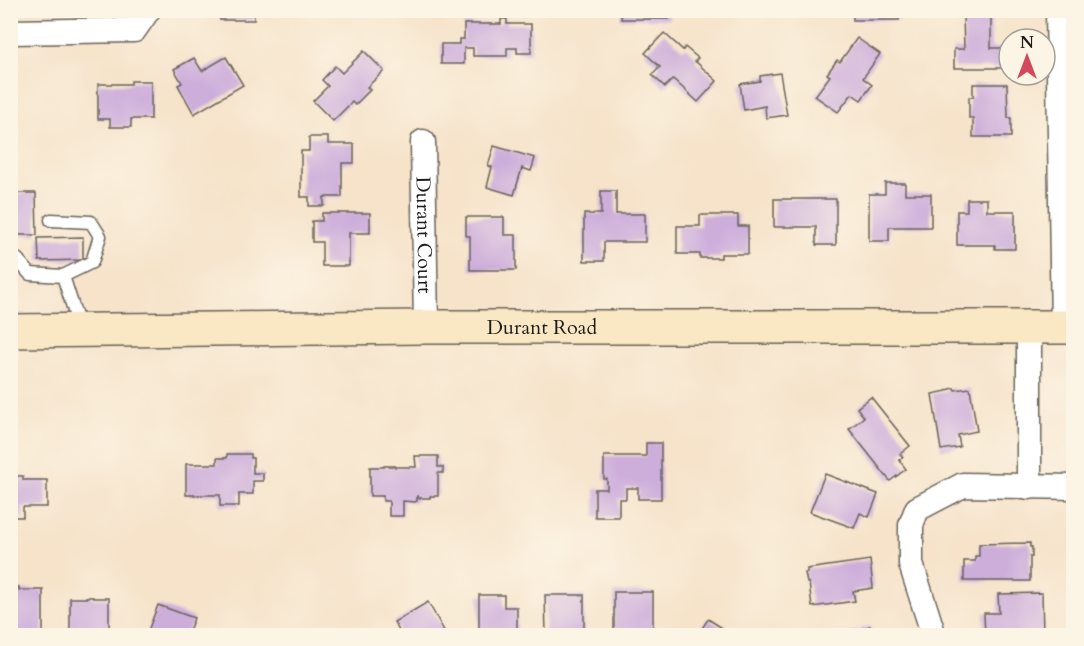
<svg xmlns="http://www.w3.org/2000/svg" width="1084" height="646" font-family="Cardo,serif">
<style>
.building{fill:#cdaedb}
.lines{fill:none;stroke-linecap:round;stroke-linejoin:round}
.lane-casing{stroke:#686259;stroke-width:15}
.street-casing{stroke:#686259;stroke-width:27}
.secondary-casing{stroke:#686259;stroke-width:36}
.lane{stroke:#fff;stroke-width:12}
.street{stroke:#fff;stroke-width:24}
.secondary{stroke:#fae7c3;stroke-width:33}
.labels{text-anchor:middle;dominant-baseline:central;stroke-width:5;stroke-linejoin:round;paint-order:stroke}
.street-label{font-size:20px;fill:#1c1c1c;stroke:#fcf5e5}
</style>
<rect width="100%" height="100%" fill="#fcf5e5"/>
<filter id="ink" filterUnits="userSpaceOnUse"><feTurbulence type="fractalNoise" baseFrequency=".0167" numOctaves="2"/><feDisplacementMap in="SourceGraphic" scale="12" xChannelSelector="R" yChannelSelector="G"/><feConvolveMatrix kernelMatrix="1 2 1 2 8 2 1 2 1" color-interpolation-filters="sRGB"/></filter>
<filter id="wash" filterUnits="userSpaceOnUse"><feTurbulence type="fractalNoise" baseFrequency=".008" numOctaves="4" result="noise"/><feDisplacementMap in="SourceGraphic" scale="24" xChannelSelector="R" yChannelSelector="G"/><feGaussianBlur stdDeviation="1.35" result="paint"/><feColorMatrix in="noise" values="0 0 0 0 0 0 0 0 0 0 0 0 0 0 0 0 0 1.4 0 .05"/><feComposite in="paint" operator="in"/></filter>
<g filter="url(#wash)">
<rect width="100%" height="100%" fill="#f6e3ca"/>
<g id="blocks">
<g class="building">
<rect x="220" y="10" width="34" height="10"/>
<rect x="621" y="10" width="48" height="9"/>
<rect x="853" y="10" width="46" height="10"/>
<polygon points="963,15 991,15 991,48 1009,48 1009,68 954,68 954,49 964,49"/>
<polygon points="501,19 507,19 507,24 531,24 531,53 517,53 517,48 507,48 507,56 473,56 473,48 464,48 464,64 441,64 441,44 459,44 459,39 464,39 464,24 501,24"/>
<polygon points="664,33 683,50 685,47 698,58 695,61 717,81 698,102 673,79 665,87 652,75 660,67 645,53"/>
<polygon points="857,38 880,54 863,78 872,85 861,100 852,94 838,112 815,96 830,76 827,74 837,60 840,62"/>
<polygon points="364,51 384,71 367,87 370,90 355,105 352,102 333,121 313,101 328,86 322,80 335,66 342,73"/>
<polygon points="226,57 243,85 194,114 178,85 182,83 174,69 194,58 202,71"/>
<polygon points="780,73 787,115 766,118 765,106 744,110 740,84 760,81 760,76"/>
<polygon points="131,81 151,81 151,119 131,119 131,127 110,127 110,119 98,119 98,84 131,84"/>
<polygon points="973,84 1007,84 1008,118 1011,118 1011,137 973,137 973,118 969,118 969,97 973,97"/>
<polygon points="309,137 328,137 328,144 354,144 354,163 342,163 342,197 324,197 324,206 309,206 309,197 301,197 301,151 309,151"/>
<polygon points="494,146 535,158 531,171 522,168 514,195 487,187 492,167 488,166"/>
<polygon points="885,183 905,183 905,194 931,194 931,227 889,227 889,241 869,241 869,194 885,194"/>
<polygon points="601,191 616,191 616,214 645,214 645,242 604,242 604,261 584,261 584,214 601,214"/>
<polygon points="10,193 36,193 37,235 10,235"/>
<polygon points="774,199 836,199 836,245 816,245 816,227 774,227"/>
<polygon points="967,199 987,199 987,211 1015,211 1015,249 995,249 995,245 957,245 957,211 967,211"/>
<polygon points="322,213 370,213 370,233 349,233 349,266 322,266 322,242 312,242 312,221 322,221"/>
<polygon points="700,215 738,215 738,226 748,226 748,254 721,254 721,258 700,258 700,254 677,254 677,226 700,226"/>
<polygon points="466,217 504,217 504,235 516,235 516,270 470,270 470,236 466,236"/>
<polygon points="83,237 83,260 39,261 38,238"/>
<polygon points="954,388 955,390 970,388 977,431 958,435 960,447 941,450 932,394 947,391 947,390"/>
<polygon points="871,397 910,446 900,454 903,457 899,460 906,469 890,481 849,429 864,417 857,408"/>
<polygon points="646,443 661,443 661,499 638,499 638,488 626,488 626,499 619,499 619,517 595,517 595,489 607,489 607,479 604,479 604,456 646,456"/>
<polygon points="227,454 251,454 251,458 253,458 253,473 263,473 263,481 253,481 253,494 239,494 239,506 220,506 220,495 186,495 186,464 217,464 217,458 227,458"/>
<polygon points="415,456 438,456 438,467 443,467 443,473 438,473 438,496 430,496 430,498 418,498 418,496 417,496 417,501 415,502 403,501 403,516 389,516 389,501 383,501 383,496 370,496 370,467 384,467 384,466 395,466 395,467 416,467"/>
<polygon points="825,474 878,494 869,517 860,513 854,528 810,512"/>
<polygon points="10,476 23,476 23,480 47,480 47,507 23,507 23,517 10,517"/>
<polygon points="1030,543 1030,547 1032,547 1032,557 1030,557 1030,581 964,581 964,561 975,561 975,556 979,556 979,544"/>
<polygon points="870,560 873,588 853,591 855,601 812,607 809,583 807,583 805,573 807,573 807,569"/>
<polygon points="10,587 19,587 19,590 43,590 43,636 10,636"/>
<rect x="614" y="592" width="39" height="44"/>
<polygon points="1042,593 1043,635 985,636 984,613 999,613 998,594"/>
<polygon points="479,595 504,595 504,607 517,607 517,636 479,636"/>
<polygon points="545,595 584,595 584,636 546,636"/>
<polygon points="86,597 93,597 93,598 109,598 109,636 70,636 70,598 86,598"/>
<polygon points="428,602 447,636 402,636 394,622"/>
<polygon points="158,605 194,618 187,636 146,636"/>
<polygon points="708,619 735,636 697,636"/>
<polygon points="870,626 873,636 843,636 843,635"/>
</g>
</g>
</g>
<g filter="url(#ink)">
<use href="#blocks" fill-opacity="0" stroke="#686259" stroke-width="1.5"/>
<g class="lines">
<g class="lane-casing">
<g id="lane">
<polyline points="51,220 91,222 100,236 92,262 63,276"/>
<polyline points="10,259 17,259 30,274 63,276 80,329"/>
</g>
</g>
<g class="street-casing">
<g id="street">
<polyline points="1058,10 1063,327"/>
<polyline points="10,32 134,30 148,10"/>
<path id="s1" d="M423 142 426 327"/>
<polyline points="1029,327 1029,487"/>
<polyline points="934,636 911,564 911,525 917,509 963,485 1074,487"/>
</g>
</g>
<g class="secondary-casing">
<g id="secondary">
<path id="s2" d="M10 331 426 327H1074"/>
</g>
</g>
<use href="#lane" class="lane"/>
<use href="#street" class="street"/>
<use href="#secondary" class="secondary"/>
</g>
</g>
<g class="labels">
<g class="street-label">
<text stroke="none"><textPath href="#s1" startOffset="93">Durant Court</textPath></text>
<text stroke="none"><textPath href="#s2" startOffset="532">Durant Road</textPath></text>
</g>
</g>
<rect width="1084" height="646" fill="none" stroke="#fcf5e5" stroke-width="36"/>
<g transform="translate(1027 57)"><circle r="28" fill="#fcf5e5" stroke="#a29e95" stroke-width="1.5"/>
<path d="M0-4.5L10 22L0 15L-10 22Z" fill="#d1495b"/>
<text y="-9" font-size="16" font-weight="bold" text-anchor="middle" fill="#1c1c1c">N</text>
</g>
</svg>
